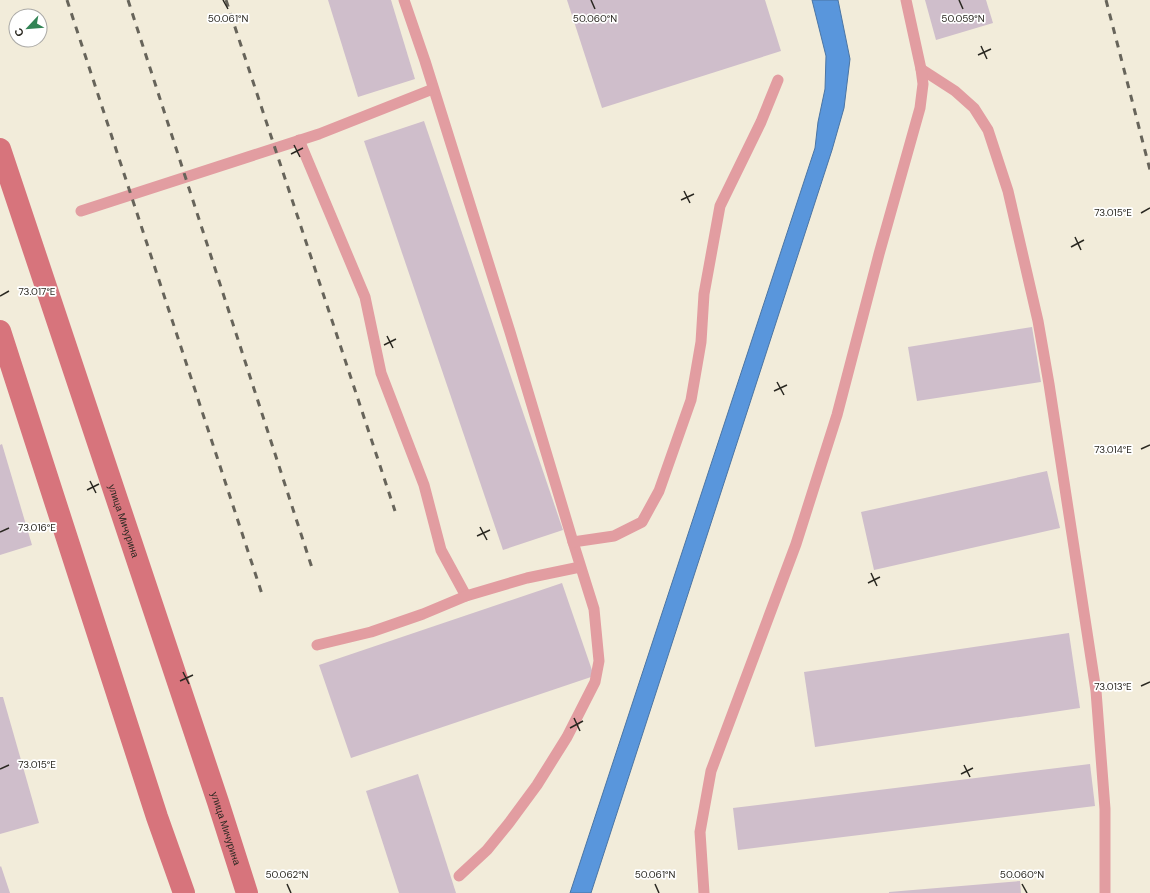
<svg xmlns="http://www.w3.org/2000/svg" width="1150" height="893" font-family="'DM Sans',sans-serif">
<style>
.water{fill:#5996dc;stroke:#4b75a4}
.building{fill:#cfbecb}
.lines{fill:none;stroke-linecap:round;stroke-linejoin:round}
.lane{stroke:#e29da1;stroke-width:11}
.secondary{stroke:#d7747c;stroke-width:22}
.rail{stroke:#67645a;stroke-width:3;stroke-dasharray:7 7;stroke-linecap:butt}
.ticks{fill:none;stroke:#2a2821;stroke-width:1.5}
.labels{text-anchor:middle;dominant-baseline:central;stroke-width:3.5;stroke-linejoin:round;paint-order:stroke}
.street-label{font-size:10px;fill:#2a2821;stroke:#fff}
.ticks-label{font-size:10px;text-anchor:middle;fill:#2a2821;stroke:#fff;stroke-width:3.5;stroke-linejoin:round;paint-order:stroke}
</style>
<rect width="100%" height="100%" fill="#f2ecda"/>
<polygon class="water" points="812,0 838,0 850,59 844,108 832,150 591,893 570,893 815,148 818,122 825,89 826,56"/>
<g class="building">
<polygon points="328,0 391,0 415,79 358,97"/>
<polygon points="567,0 765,0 781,51 602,108"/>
<polygon points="925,0 986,0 993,23 936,40"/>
<polygon points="424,121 563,530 503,550 364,141"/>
<polygon points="1032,327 1041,382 917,401 908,347"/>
<polygon points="2,444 32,545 0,555 0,445"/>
<polygon points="1047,471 1060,528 874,570 861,512"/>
<polygon points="562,583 594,676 351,758 319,665"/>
<polygon points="1069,633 1080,708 815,747 804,672"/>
<polygon points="0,697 3,697 39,823 0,834"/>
<polygon points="1090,764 1095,806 738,850 733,808"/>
<polygon points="418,774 456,893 399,893 366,791"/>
<polygon points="1,866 10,893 0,893 0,867"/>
<polygon points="1020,881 1021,893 889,893 889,892"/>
</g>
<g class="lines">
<g class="lane">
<polyline points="404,0 425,61 510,332 573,542 594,609 599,661 595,682 567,737 537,785 509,823 487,850 459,876"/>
<polyline points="921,69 955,91 974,108 988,130 1008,191 1038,321 1049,384 1096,691 1105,809 1105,893"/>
<polyline points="299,140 365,297 381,373 424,485 441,550 466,596"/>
<polyline points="81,211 319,134 433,89"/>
<polyline points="573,542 614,536 642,522 659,491 691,400 701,342 704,294 720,206 761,122 778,80"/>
<polyline points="317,645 371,632 423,614 466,596 527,578 580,567"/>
<polyline points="704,893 700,832 711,771 796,544 837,415 879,254 920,108 923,84 921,69 906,0"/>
</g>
<g class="secondary">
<path id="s1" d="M0 149 218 802 247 893"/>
<polyline points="0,331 157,817 184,893"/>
</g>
<g class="rail">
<polyline points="67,0 262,594"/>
<polyline points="128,0 313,571"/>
<polyline points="226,0 395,511"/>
<polyline points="1106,0 1150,170"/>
</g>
</g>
<path class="ticks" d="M223 0 228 9M591 0 595 9M959 0 963 9M981 46 987 59M978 55 991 49M294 145 300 157M291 154 303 148M684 191 690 203M681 200 694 194M1141 213 1150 208M1075 237 1081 250M1071 247 1084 240M0 296 9 291M387 336 393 348M384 345 396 339M777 382 784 395M774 391 787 385M1141 449 1150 445M90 481 96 493M87 490 99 484M480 527 487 540M0 532 9 528M477 536 490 530M871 573 877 586M868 583 880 577M183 672 189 684M180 681 193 675M1141 686 1150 682M574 718 580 731M570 728 583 721M964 765 970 777M0 769 9 765M961 774 973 768M287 884 291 893M655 884 659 893M1022 884 1027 893"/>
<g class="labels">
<g class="street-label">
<text stroke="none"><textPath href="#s1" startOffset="392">улица Мичурина</textPath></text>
<text stroke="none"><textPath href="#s1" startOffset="716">улица Мичурина</textPath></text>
</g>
</g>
<g class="ticks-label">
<text x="228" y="22">50.061°N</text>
<text x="595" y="22">50.060°N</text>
<text x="963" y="22">50.059°N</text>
<text x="1113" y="216">73.015°E</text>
<text x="37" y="295">73.017°E</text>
<text x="1113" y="453">73.014°E</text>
<text x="37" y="531">73.016°E</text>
<text x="1113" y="690">73.013°E</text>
<text x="37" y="768">73.015°E</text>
<text x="287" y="878">50.062°N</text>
<text x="655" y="878">50.061°N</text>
<text x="1022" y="878">50.060°N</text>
</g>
<g transform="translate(28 28) rotate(244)"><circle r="19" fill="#ffffff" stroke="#aaa9a6"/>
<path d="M0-3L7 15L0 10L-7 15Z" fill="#328455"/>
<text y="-6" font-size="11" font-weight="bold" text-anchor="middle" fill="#2a2821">С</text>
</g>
</svg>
